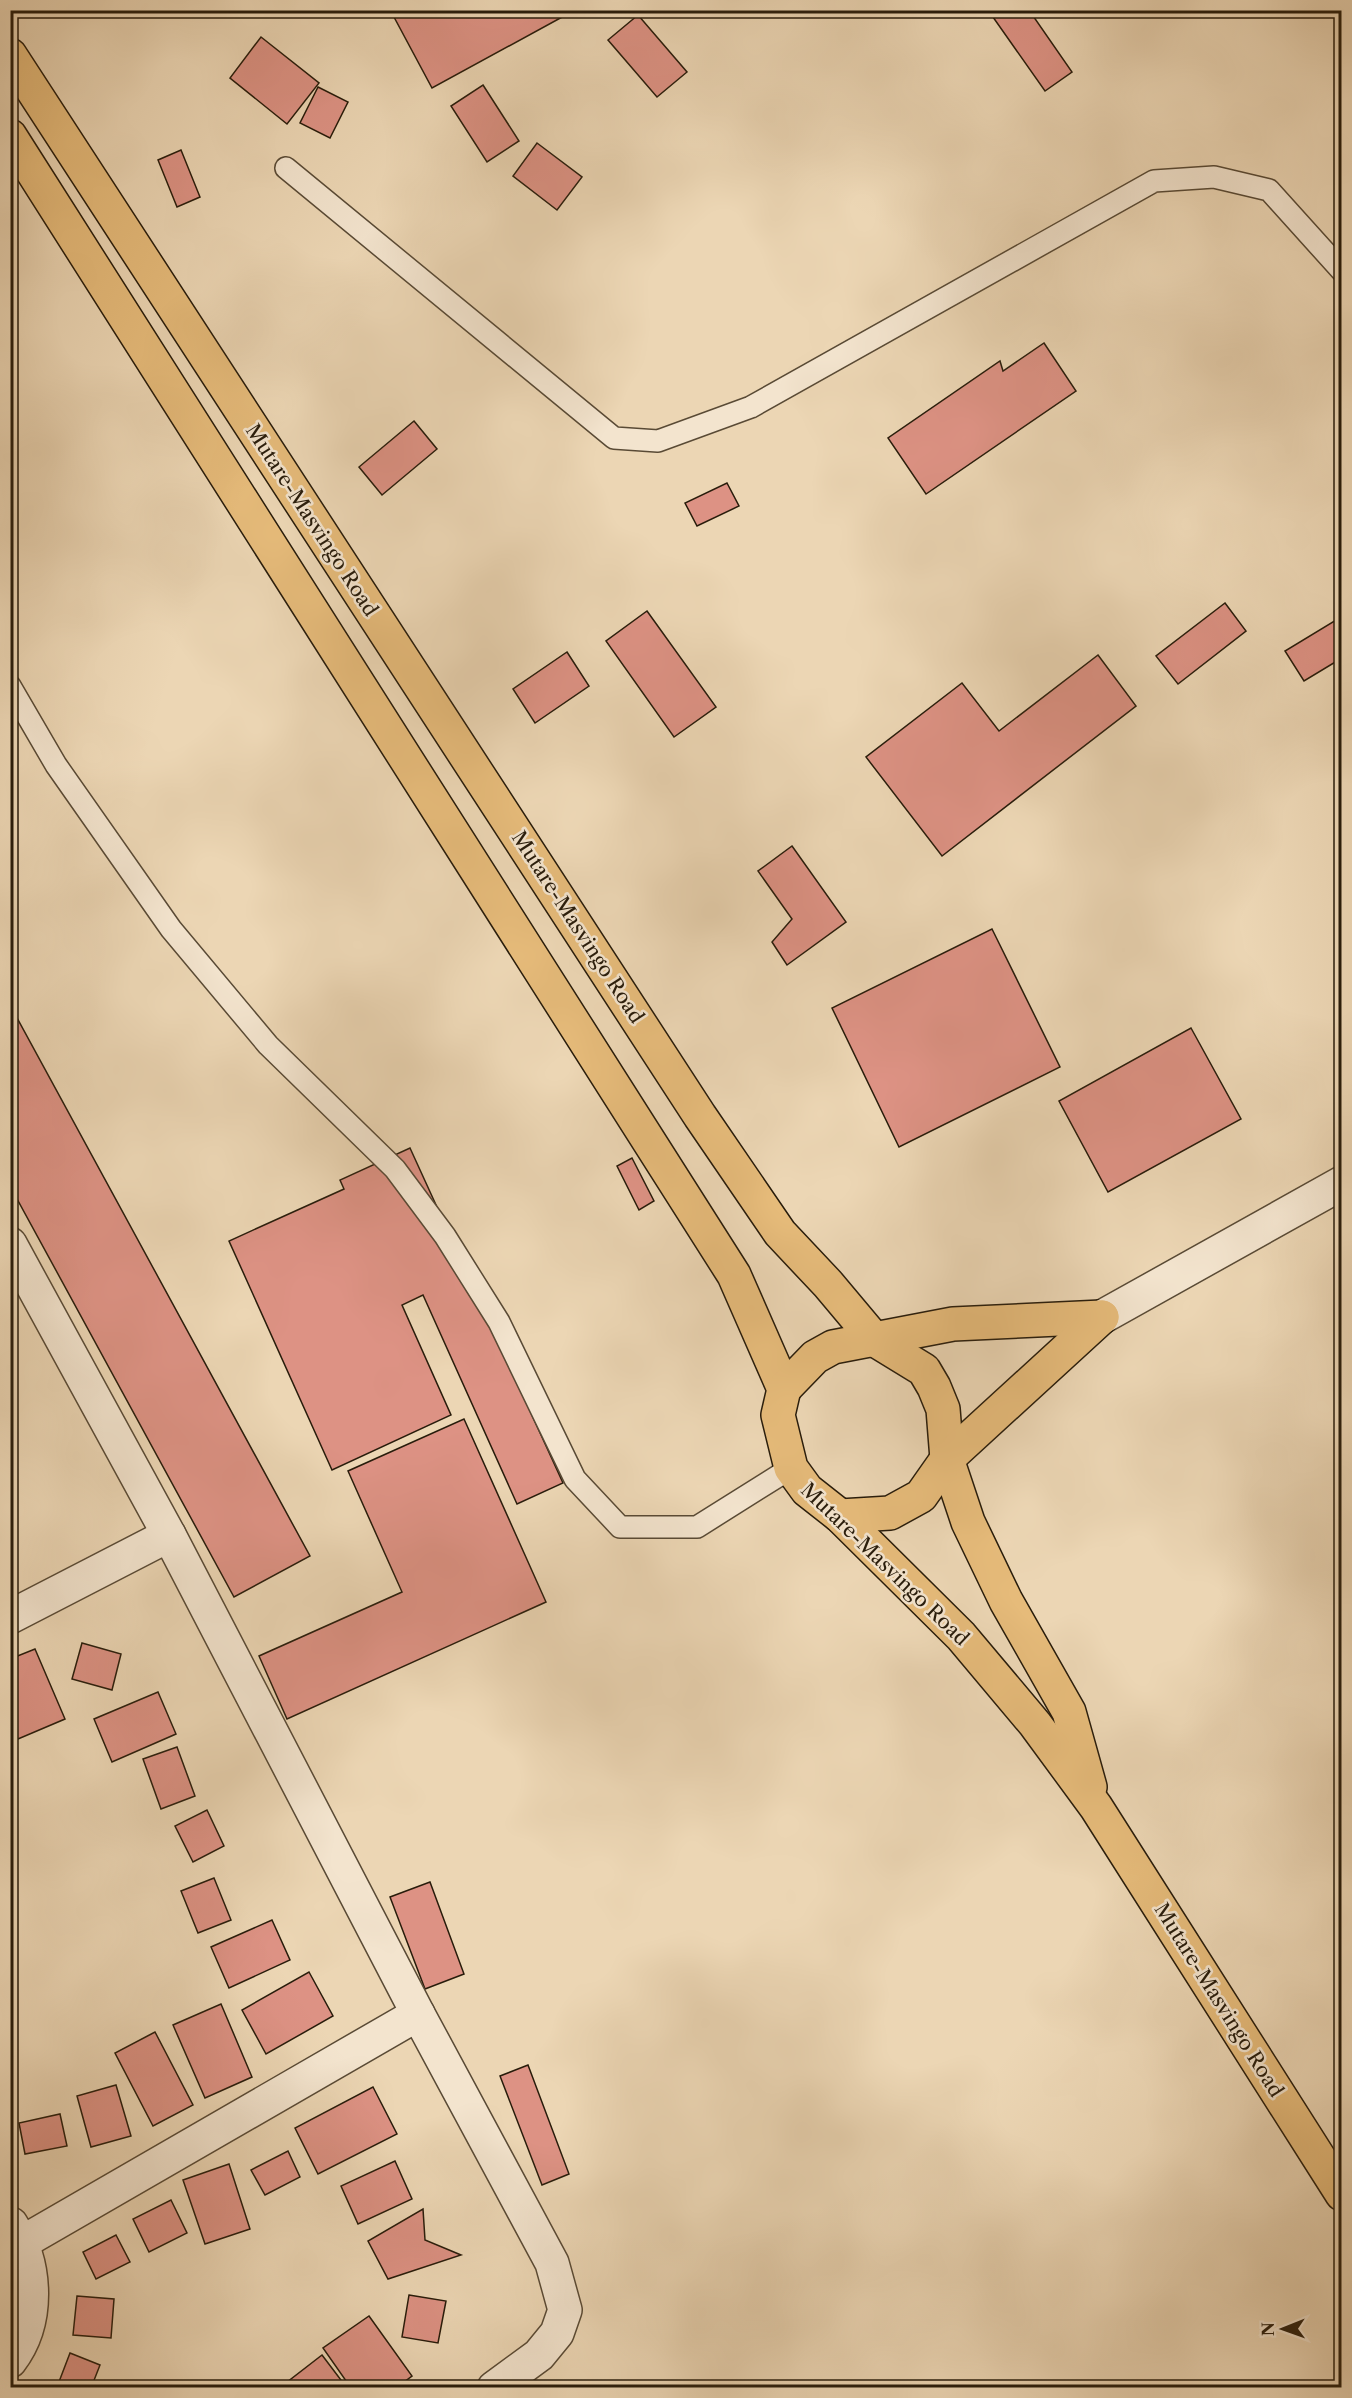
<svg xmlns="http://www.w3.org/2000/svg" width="1352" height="2398" font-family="'Libre Caslon Text',serif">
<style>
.building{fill:#dd9284;stroke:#281c0b;stroke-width:1.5}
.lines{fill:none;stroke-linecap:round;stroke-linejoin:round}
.service-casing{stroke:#594a35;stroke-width:24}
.minor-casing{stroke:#594a35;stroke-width:36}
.tertiary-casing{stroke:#594a35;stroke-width:36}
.trunk-casing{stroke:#281c0b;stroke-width:36}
.service{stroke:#f3e4ce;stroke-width:21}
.minor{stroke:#f3e4ce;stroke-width:33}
.tertiary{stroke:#f3e4ce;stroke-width:33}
.trunk{stroke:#e6bb7a;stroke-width:33}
.labels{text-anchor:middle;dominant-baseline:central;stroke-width:5;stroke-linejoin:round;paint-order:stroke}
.street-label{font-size:20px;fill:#281c0b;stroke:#f3e4ce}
</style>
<rect width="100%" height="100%" fill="#ecd6b4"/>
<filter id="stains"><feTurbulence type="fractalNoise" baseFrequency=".00333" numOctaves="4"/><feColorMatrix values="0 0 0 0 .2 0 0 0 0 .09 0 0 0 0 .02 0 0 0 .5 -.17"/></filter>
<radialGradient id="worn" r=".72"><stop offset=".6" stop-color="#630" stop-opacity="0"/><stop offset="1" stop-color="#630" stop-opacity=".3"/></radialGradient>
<g class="building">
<polygon points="405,10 575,10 432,88 394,17"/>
<polygon points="988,10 1029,10 1072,72 1045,91"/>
<polygon points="638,15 687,72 657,97 608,40"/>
<polygon points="261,37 319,83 287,124 230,78"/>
<polygon points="483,85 519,141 487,162 451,106"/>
<polygon points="318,87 348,102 330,138 300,123"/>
<polygon points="537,143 582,177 557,210 513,176"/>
<polygon points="181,150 200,197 177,207 158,160"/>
<polygon points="1044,343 1076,391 926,494 888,438 1000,361 1003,371"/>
<polygon points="414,421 437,449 382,495 359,467"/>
<polygon points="727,483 739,506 697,526 685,503"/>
<polygon points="1225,603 1246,631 1178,684 1156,656"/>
<polygon points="647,611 716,707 674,737 606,641"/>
<polygon points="1341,617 1342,658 1304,681 1285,651"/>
<polygon points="567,652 589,686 535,723 513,689"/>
<polygon points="1098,655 1136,706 942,856 866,757 962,683 999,731"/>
<polygon points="792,846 846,922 787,965 772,942 792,919 758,871"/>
<polygon points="992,929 1060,1067 899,1147 832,1008"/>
<polygon points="10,1005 310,1556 234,1597 10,1186"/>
<polygon points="1191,1028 1241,1119 1108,1192 1059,1101"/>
<polygon points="410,1148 563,1483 517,1504 423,1295 402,1305 451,1415 332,1470 229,1241 344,1189 340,1180"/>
<polygon points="632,1158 654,1201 639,1210 617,1166"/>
<polygon points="464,1419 546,1602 287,1719 259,1656 402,1592 348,1471"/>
<polygon points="82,1643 121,1654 112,1690 72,1679"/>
<polygon points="35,1649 65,1719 18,1739 10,1721 10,1659"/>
<polygon points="158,1692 176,1734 112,1762 94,1719"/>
<polygon points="177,1747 195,1796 161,1809 143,1759"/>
<polygon points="207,1810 224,1846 193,1862 175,1826"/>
<polygon points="214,1878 231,1920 198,1933 181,1891"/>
<polygon points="430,1882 464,1974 425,1989 390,1897"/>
<polygon points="272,1920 290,1960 229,1988 211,1947"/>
<polygon points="309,1972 333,2016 266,2054 242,2010"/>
<polygon points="221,2004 252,2077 205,2098 173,2025"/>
<polygon points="155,2032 193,2105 153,2126 115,2053"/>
<polygon points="528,2065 569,2174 542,2185 500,2076"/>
<polygon points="116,2085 131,2136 91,2147 77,2096"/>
<polygon points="373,2087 397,2134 318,2174 295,2128"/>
<polygon points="60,2114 67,2146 25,2154 19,2123"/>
<polygon points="288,2151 300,2177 265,2195 251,2170"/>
<polygon points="395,2161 412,2199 358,2224 341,2186"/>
<polygon points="229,2164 250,2229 205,2244 183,2180"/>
<polygon points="171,2200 187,2233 149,2252 133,2219"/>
<polygon points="423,2209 425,2240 461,2255 388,2279 368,2241"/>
<polygon points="116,2235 130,2262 96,2279 83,2252"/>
<polygon points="409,2295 446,2301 438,2343 402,2337"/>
<polygon points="77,2296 114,2299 111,2338 73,2335"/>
<polygon points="369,2316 412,2376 396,2388 351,2388 323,2348"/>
<polygon points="70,2353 100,2365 91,2388 57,2387"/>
<polygon points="322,2355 347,2388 283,2388 282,2386"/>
</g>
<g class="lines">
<g class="service-casing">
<g id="service">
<polyline points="286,168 614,438 658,441 751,407 1154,181 1214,177 1269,190 1342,271"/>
<polyline points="10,686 56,765 171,929 268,1045 395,1169 445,1236 499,1322 575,1479 620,1527 697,1527 791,1468"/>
</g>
</g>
<g class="minor-casing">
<g id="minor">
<polyline points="10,1244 169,1535 418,2014 552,2263 565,2310 557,2333 539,2355 494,2388"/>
<polyline points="10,1617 169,1535"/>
<polyline points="23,2242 418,2014"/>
<path d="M10 2361C40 2322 37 2264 11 2224"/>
</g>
</g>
<g class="tertiary-casing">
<polyline id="tertiary" points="1102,1317 1342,1183"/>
</g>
<g class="trunk-casing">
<g id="trunk">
<polyline points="10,55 700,1116 780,1233 828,1284 875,1340 924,1370 934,1387 943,1409 947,1459 968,1522 1006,1601 1069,1712 1090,1787"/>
<polyline points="10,136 734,1275 784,1389 778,1415 791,1468 807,1490 840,1516 961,1636 1035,1724 1096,1807 1342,2194"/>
<polyline points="784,1389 815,1357 833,1347 953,1324 1102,1317"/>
<polyline points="840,1516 890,1513 921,1496 947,1459 1102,1317"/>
</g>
</g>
<use href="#service" class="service"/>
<use href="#minor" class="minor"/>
<use href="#tertiary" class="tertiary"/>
<use href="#trunk" class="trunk"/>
</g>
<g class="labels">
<g class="street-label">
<text transform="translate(312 520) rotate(57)">Mutare-Masvingo Road</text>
<text transform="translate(578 927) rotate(57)">Mutare-Masvingo Road</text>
<text transform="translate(885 1564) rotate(44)">Mutare-Masvingo Road</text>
<text transform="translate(1219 2000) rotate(58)">Mutare-Masvingo Road</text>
</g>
</g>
<rect width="1352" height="2398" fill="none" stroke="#ecd6b4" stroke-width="36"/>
<rect x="12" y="12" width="1328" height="2374" fill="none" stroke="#281c0b" stroke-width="3"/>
<rect x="18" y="18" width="1316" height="2362" fill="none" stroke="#281c0b" stroke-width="1.5"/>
<g transform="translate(1283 2329) rotate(269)" stroke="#f3e4ce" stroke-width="4.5" paint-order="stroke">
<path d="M0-4.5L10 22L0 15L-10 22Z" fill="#281c0b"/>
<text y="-9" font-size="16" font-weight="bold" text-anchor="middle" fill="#281c0b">N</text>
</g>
<rect width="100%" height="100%" filter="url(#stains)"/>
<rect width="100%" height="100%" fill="url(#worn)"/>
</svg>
